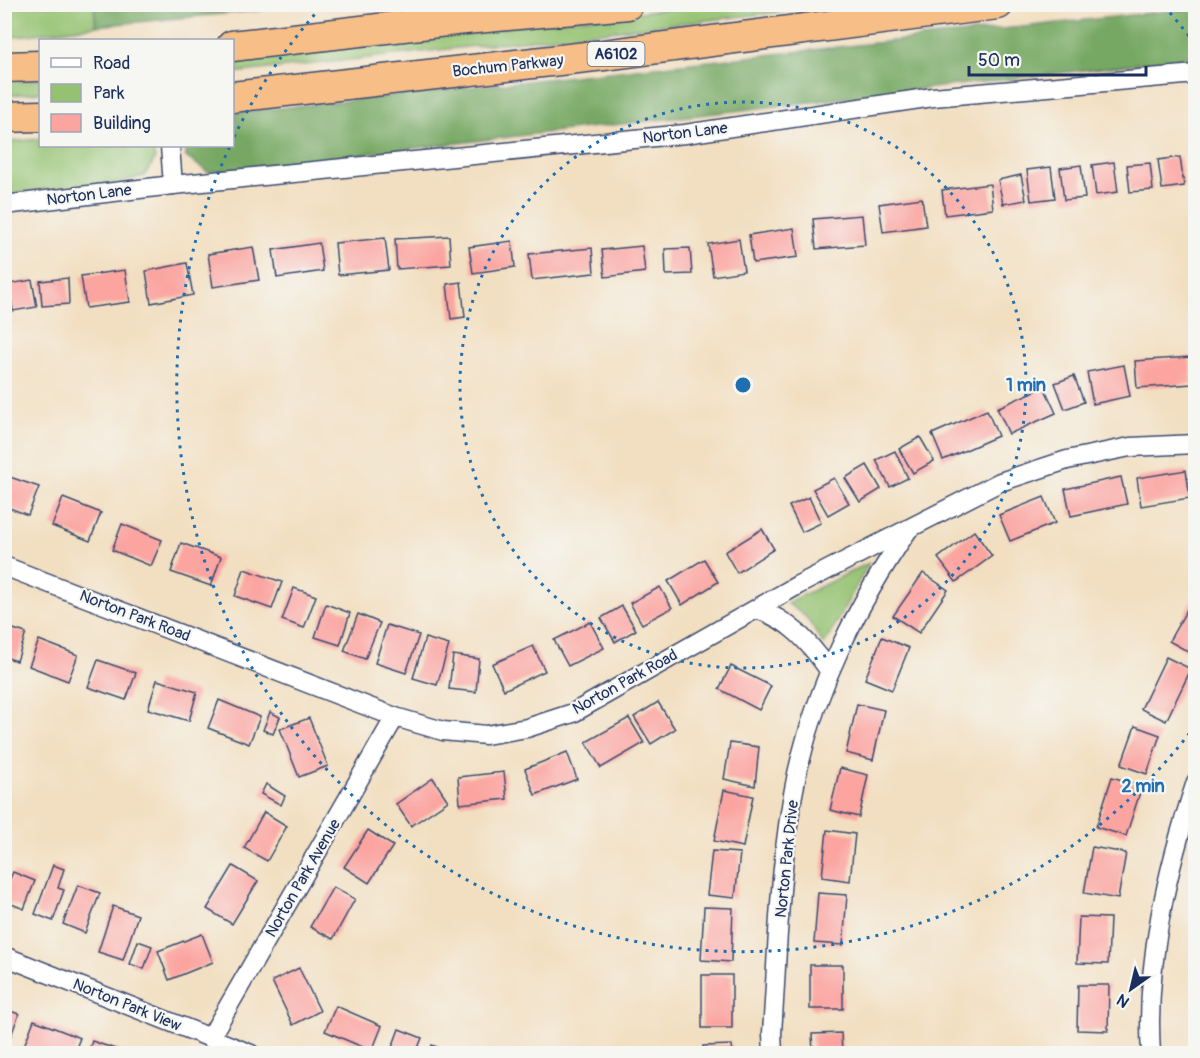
<svg xmlns="http://www.w3.org/2000/svg" width="1200" height="1058" font-family="Pangolin,sans-serif">
<style>
.green{fill:#94c271;stroke:#587868;stroke-width:1.5}
.forest{fill:#77a863;stroke:#496c60;stroke-width:1.5}
.building{fill:#fba4a0}
.lines{fill:none;stroke-linecap:round;stroke-linejoin:round}
.minor-casing{stroke:#3b496d;stroke-width:21}
.trunk-casing{stroke:#3b496d;stroke-width:33}
.minor{stroke:#fff;stroke-width:18}
.trunk{stroke:#f7be87;stroke-width:30}
.ring{fill:none;stroke:#1f6fb2;stroke-width:3;stroke-dasharray:3 6}
.labels{text-anchor:middle;dominant-baseline:central;stroke-width:4.5;stroke-linejoin:round;paint-order:stroke}
.shield{fill:#f6f6f2;stroke:#5d6b8a;stroke-width:1.5}
.shield-label{font-size:15px;font-weight:bold;fill:#1b2f5e}
.street-label{font-size:16px;fill:#1b2f5e;stroke:#f6f6f2}
.centre{fill:#1f6fb2;stroke:#f6f6f2;stroke-width:3}
.ring-label{font-size:18px;text-anchor:middle;font-weight:bold;fill:#1f6fb2;stroke:#f6f6f2;stroke-width:4.5;stroke-linejoin:round;paint-order:stroke}
</style>
<rect width="100%" height="100%" fill="#f6f6f2"/>
<filter id="ink" filterUnits="userSpaceOnUse"><feTurbulence type="fractalNoise" baseFrequency=".0167" numOctaves="2"/><feDisplacementMap in="SourceGraphic" scale="12" xChannelSelector="R" yChannelSelector="G"/><feConvolveMatrix kernelMatrix="1 2 1 2 8 2 1 2 1" color-interpolation-filters="sRGB"/></filter>
<filter id="wash" filterUnits="userSpaceOnUse"><feTurbulence type="fractalNoise" baseFrequency=".008" numOctaves="4" result="noise"/><feDisplacementMap in="SourceGraphic" scale="24" xChannelSelector="R" yChannelSelector="G"/><feGaussianBlur stdDeviation="1.35" result="paint"/><feColorMatrix in="noise" values="0 0 0 0 0 0 0 0 0 0 0 0 0 0 0 0 0 1.4 0 .05"/><feComposite in="paint" operator="in"/></filter>
<g filter="url(#wash)">
<rect width="100%" height="100%" fill="#f2dfc1"/>
<g class="green">
<polygon points="4,5 94,5 96,26 5,38"/>
<polygon points="703,5 845,5 233,73 232,58"/>
<polygon points="40,79 40,92 5,96 4,83"/>
<polygon points="40,139 40,146 152,146 155,159 144,176 110,184 5,194 5,142"/>
<polygon points="869,563 824,645 806,617 787,603"/>
</g>
<g class="forest">
<polygon points="262,4 263,10 96,26 94,5"/>
<polygon points="1195,8 1195,156 1189,58 208,172 186,157 185,146 232,146 233,113 235,113"/>
</g>
<g id="blocks">
<g class="building">
<polygon points="1180,157 1184,186 1162,189 1158,160"/>
<polygon points="1114,162 1118,192 1096,195 1092,165"/>
<polygon points="1150,163 1153,190 1130,192 1127,165"/>
<polygon points="1081,165 1085,198 1064,200 1060,168"/>
<polygon points="1051,167 1055,198 1031,201 1027,170"/>
<polygon points="1021,175 1026,200 1003,204 998,180"/>
<polygon points="990,184 993,209 945,215 942,190"/>
<polygon points="922,198 926,226 883,232 879,204"/>
<polygon points="862,215 865,245 816,249 813,219"/>
<polygon points="794,228 798,257 753,263 749,235"/>
<polygon points="449,236 451,265 397,269 395,239"/>
<polygon points="385,238 389,270 338,275 335,243"/>
<polygon points="739,239 744,271 713,276 708,244"/>
<polygon points="512,241 515,267 473,273 469,247"/>
<polygon points="319,243 323,271 277,278 273,250"/>
<polygon points="642,246 645,272 605,277 602,250"/>
<polygon points="253,247 259,280 213,287 208,254"/>
<polygon points="592,248 594,273 532,280 529,254"/>
<polygon points="690,248 692,274 666,275 665,249"/>
<polygon points="187,263 193,295 151,303 146,271"/>
<polygon points="125,270 130,302 86,308 81,276"/>
<polygon points="68,278 69,304 42,306 40,281"/>
<polygon points="32,280 37,307 13,311 9,284"/>
<polygon points="461,282 465,317 451,319 447,284"/>
<polygon points="1190,357 1192,384 1137,388 1135,361"/>
<polygon points="1124,365 1130,396 1093,404 1087,372"/>
<polygon points="1074,376 1084,402 1065,409 1055,383"/>
<polygon points="1044,387 1056,413 1009,434 997,408"/>
<polygon points="987,410 998,436 943,460 932,434"/>
<polygon points="920,437 934,461 913,473 899,449"/>
<polygon points="895,451 908,478 890,487 876,460"/>
<polygon points="867,465 881,489 860,502 845,478"/>
<polygon points="1186,470 1190,498 1141,506 1137,478"/>
<polygon points="4,475 39,487 28,515 4,506"/>
<polygon points="1121,477 1127,504 1071,516 1065,489"/>
<polygon points="834,478 849,503 828,515 813,489"/>
<polygon points="809,497 821,523 802,532 789,506"/>
<polygon points="1044,497 1055,523 1010,541 999,515"/>
<polygon points="63,498 101,513 90,541 52,526"/>
<polygon points="122,524 162,540 151,566 112,550"/>
<polygon points="762,529 774,549 737,573 725,552"/>
<polygon points="974,531 992,556 956,582 938,558"/>
<polygon points="181,543 221,557 211,586 171,572"/>
<polygon points="704,559 718,582 682,605 668,581"/>
<polygon points="244,569 282,582 272,609 235,596"/>
<polygon points="923,573 948,590 919,633 893,616"/>
<polygon points="660,587 672,608 642,624 630,603"/>
<polygon points="294,588 316,596 304,628 282,620"/>
<polygon points="1193,599 1196,601 1196,656 1169,641"/>
<polygon points="326,604 350,613 340,645 315,637"/>
<polygon points="622,606 636,630 615,642 601,618"/>
<polygon points="358,614 380,623 365,659 344,651"/>
<polygon points="590,622 604,648 568,666 554,640"/>
<polygon points="387,625 419,635 406,673 375,663"/>
<polygon points="4,626 26,633 17,661 4,657"/>
<polygon points="882,637 909,648 892,690 865,679"/>
<polygon points="425,638 449,645 437,685 413,678"/>
<polygon points="39,640 78,655 68,681 29,666"/>
<polygon points="533,646 545,671 504,690 492,664"/>
<polygon points="453,655 479,659 476,692 449,689"/>
<polygon points="1166,657 1191,669 1166,721 1141,709"/>
<polygon points="98,660 136,673 126,700 88,687"/>
<polygon points="731,666 771,686 759,710 719,689"/>
<polygon points="157,680 197,692 189,721 148,709"/>
<polygon points="219,700 260,717 249,744 208,728"/>
<polygon points="658,702 675,729 651,744 634,717"/>
<polygon points="857,704 884,710 873,760 846,753"/>
<polygon points="270,712 280,717 273,734 263,730"/>
<polygon points="309,718 328,766 299,777 280,729"/>
<polygon points="629,718 644,743 601,768 586,742"/>
<polygon points="1135,726 1160,735 1147,774 1121,765"/>
<polygon points="730,743 759,747 755,786 724,779"/>
<polygon points="567,752 577,779 535,795 525,769"/>
<polygon points="840,768 868,775 859,817 830,810"/>
<polygon points="504,772 507,799 460,804 458,777"/>
<polygon points="1112,777 1142,786 1126,836 1096,827"/>
<polygon points="433,778 448,801 411,826 396,804"/>
<polygon points="266,784 285,796 281,805 261,794"/>
<polygon points="724,790 753,796 743,847 714,841"/>
<polygon points="264,812 287,826 267,861 244,848"/>
<polygon points="368,830 393,846 369,883 344,867"/>
<polygon points="827,830 855,834 850,881 822,877"/>
<polygon points="1092,847 1126,853 1118,899 1084,893"/>
<polygon points="712,851 740,853 735,898 707,895"/>
<polygon points="53,865 64,869 58,888 64,890 53,921 35,914"/>
<polygon points="233,866 258,881 232,924 207,909"/>
<polygon points="13,872 35,881 24,909 4,901 4,892"/>
<polygon points="78,885 100,893 85,933 63,924"/>
<polygon points="333,887 355,899 333,939 310,927"/>
<polygon points="818,893 847,895 843,945 814,943"/>
<polygon points="113,906 138,915 123,960 98,952"/>
<polygon points="704,907 733,908 731,962 701,960"/>
<polygon points="1079,917 1110,918 1108,964 1077,963"/>
<polygon points="202,934 213,962 169,980 158,951"/>
<polygon points="138,941 152,946 144,969 130,964"/>
<rect x="810" y="965" width="33" height="44"/>
<polygon points="299,968 320,1011 293,1025 272,981"/>
<rect x="702" y="975" width="30" height="53"/>
<polygon points="1078,985 1109,985 1108,1031 1077,1030"/>
<polygon points="336,1006 382,1026 372,1051 325,1031"/>
<polygon points="4,1009 19,1014 9,1041 4,1040"/>
<polygon points="34,1020 80,1038 74,1053 43,1053 24,1046"/>
<polygon points="399,1029 422,1038 416,1053 390,1053"/>
<polygon points="841,1033 842,1053 813,1053 812,1034"/>
<polygon points="92,1041 127,1053 88,1053"/>
<polygon points="432,1045 451,1053 429,1053"/>
<polygon points="732,1045 733,1053 703,1053 703,1046"/>
</g>
</g>
</g>
<g filter="url(#ink)">
<use href="#blocks" fill-opacity="0" stroke="#3b496d" stroke-width="1.5"/>
<g class="lines">
<g class="minor-casing">
<g id="minor">
<polyline points="170,146 173,185"/>
<polyline points="4,205 173,185 685,134 933,97 1196,74"/>
<polyline points="4,566 395,717 443,731 486,735 527,728 573,713 798,585 1000,482 1067,460 1130,447 1196,444"/>
<path d="M756 609C789 619 809 642 829 670"/>
<polyline points="4,956 251,1054"/>
<polyline points="210,1038 395,717"/>
<path d="M773 1054 772 1033C778 947 779 858 797 774 817 684 857 605 908 530"/>
<path d="M1151 1054C1145 962 1167 869 1196 782"/>
</g>
</g>
<g class="trunk-casing">
<g id="trunk">
<polyline points="232,46 455,20 628,4"/>
<polyline points="4,67 40,66"/>
<polyline points="232,97 604,55 998,4"/>
<polyline points="4,117 40,116"/>
</g>
</g>
<use href="#minor" class="minor"/>
<use href="#trunk" class="trunk"/>
</g>
</g>
<g class="ring">
<circle cx="743" cy="385" r="283"/>
<path d="M1195 726A566 566 0 0 1 230 146M234 137A566 566 0 0 1 322 6M1164 6A566 566 0 0 1 1195 44"/>
</g>
<g class="labels">
<rect class="shield" x="587.5" y="42" width="57" height="24" rx="4.5"/>
<g class="shield-label">
<text x="616" y="54">A6102</text>
</g>
<g class="street-label">
<text transform="translate(508 66) rotate(-6)">Bochum Parkway</text>
<text transform="translate(685 133) rotate(-7)">Norton Lane</text>
<text transform="translate(89 195) rotate(-7)">Norton Lane</text>
<text transform="translate(135 616) rotate(21)">Norton Park Road</text>
<text transform="translate(625 682) rotate(-29)">Norton Park Road</text>
<text transform="translate(787 859) rotate(-84)">Norton Park Drive</text>
<text transform="translate(303 878) rotate(-60)">Norton Park Avenue</text>
<text transform="translate(127 1005) rotate(22)">Norton Park View</text>
</g>
</g>
<circle cx="743" cy="385" r="9" class="centre"/>
<g class="ring-label">
<text x="1026" y="391">1 min</text>
<text x="1143" y="792">2 min</text>
</g>
<rect width="1200" height="1058" fill="none" stroke="#f6f6f2" stroke-width="24"/>
<rect x="39" y="39" width="195" height="108" fill="#f6f6f2" stroke="#9ea6b7" stroke-width="1.5"/>
<rect x="51" y="58" width="30" height="9" fill="#ffffff" stroke="#9ea6b7" stroke-width="1.5"/>
<text x="93" y="69" font-size="18" fill="#1b2f5e">Road</text>
<rect x="51" y="84" width="30" height="18" fill="#94c271" stroke="#9ea6b7" stroke-width="1.5"/>
<text x="93" y="99" font-size="18" fill="#1b2f5e">Park</text>
<rect x="51" y="114" width="30" height="18" fill="#fba4a0" stroke="#9ea6b7" stroke-width="1.5"/>
<text x="93" y="129" font-size="18" fill="#1b2f5e">Building</text>
<g transform="translate(1131 989) rotate(214)" stroke="#f6f6f2" stroke-width="4.5" paint-order="stroke">
<path d="M0-4.5L10 22L0 15L-10 22Z" fill="#1b2f5e"/>
<text y="-9" font-size="16" font-weight="bold" text-anchor="middle" fill="#1b2f5e">N</text>
</g>
<path d="M969 66v9h177v-9" fill="none" stroke="#1b2f5e" stroke-width="3"/>
<text x="978" y="66" font-size="18" fill="#1b2f5e" stroke="#f6f6f2" stroke-width="4.5" paint-order="stroke">50 m</text>
</svg>
